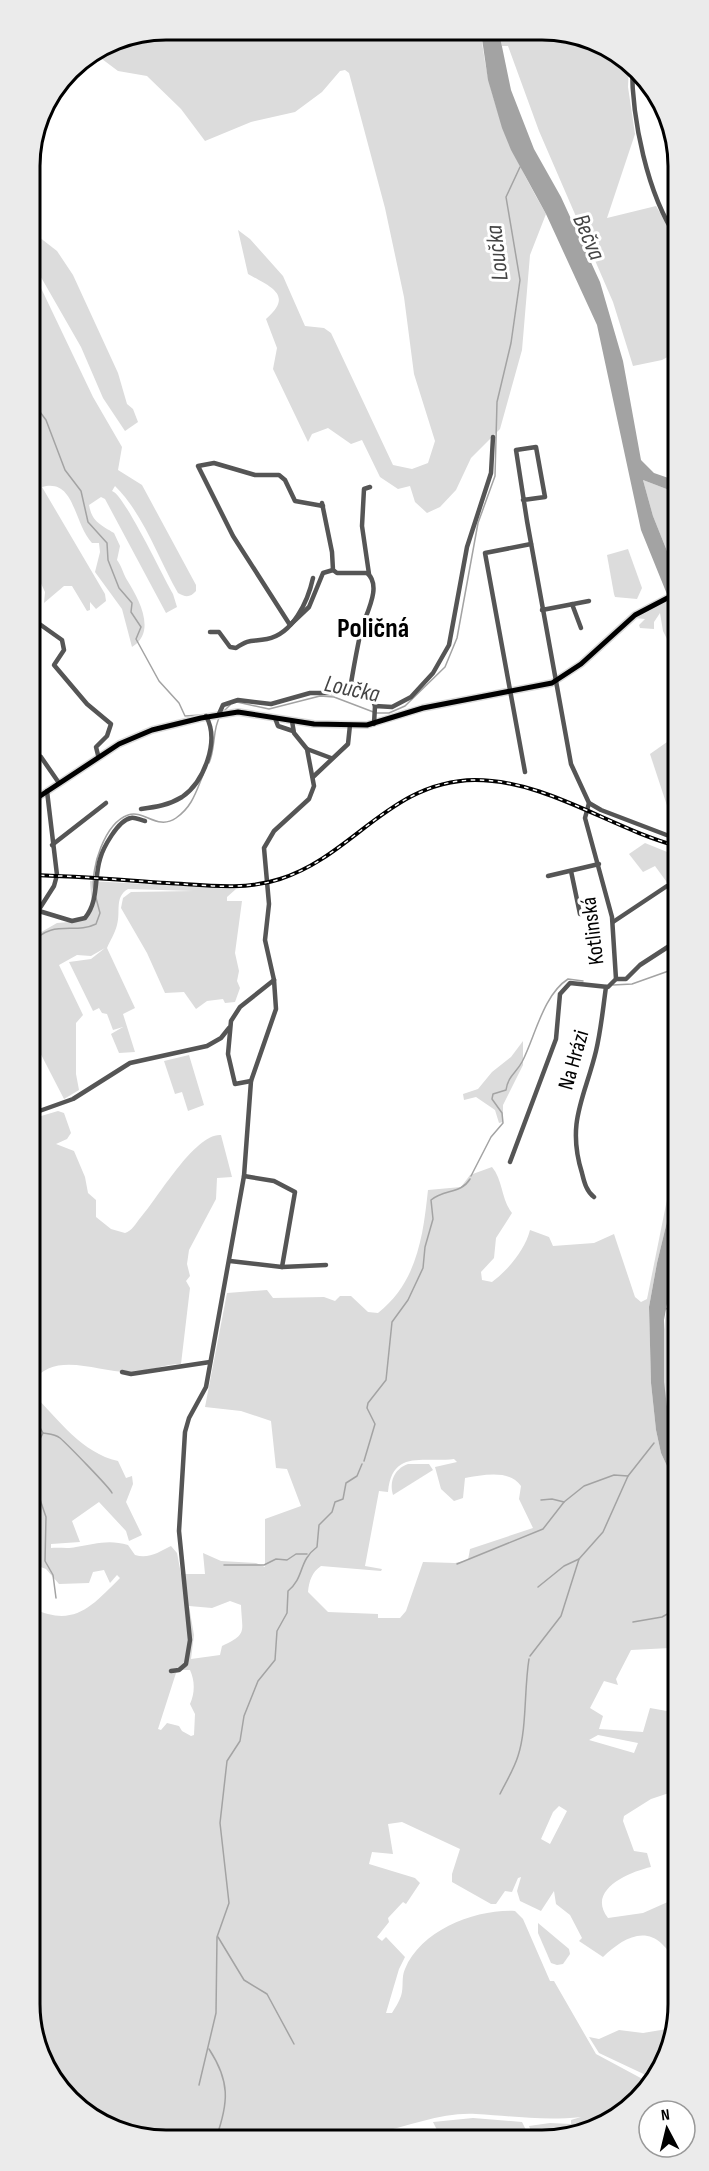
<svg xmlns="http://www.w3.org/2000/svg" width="709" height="2171" font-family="'Sofia Sans Condensed',sans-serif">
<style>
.green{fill:#dcdcdc;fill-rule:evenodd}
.water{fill:#a3a3a3}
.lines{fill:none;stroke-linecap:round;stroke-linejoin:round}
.stream{stroke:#a3a3a3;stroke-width:1.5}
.major-casing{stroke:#dbdbdb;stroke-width:8}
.minor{stroke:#555;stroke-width:4.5}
.major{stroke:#000;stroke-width:5}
.rail-casing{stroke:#000;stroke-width:4}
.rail{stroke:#fff;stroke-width:1.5;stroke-dasharray:4.5;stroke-linecap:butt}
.labels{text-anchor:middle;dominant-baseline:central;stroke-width:6;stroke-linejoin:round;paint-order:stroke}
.street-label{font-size:22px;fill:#000;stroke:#fff}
.water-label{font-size:24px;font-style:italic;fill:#444;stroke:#fff}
.district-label{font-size:28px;font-weight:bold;fill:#000;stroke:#fff}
.rim{fill:none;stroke:#000;stroke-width:3}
</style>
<rect width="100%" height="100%" fill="#fff"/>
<g class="green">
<path d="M166 30 481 32C487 99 512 156 546 214L530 255 522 350 500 429 471 458 456 490 440 507 427 513 415 502 410 486 398 489 380 477 362 440 351 444 328 428 312 434 308 442 273 369 277 348 266 319C294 295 271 287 248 274L238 230 250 239 283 276 305 326 324 328 331 333 393 465 412 469 428 463 435 441 414 374 404 297 385 208 349 73 345 70 340 71 322 92 295 112 251 122 205 141 181 109 147 76 118 71 94 53 114 40Z"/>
<polygon points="499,32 570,33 629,65 628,87 635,134 607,218 656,206 677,242 677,352 662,360 633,366 613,302 539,131 508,46 502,46"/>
<polygon points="30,230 57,251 73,275 118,373 127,404 133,409 138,422 125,431 103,398 81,347 30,258"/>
<path d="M30 265 93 397 122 447 118 470 142 485 196 585V591C190 598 185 597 178 593 159 560 143 513 115 486L112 491C124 494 163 577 173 594L177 607 166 613 105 499 101 497 89 505C92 522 101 525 114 533L120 546 117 560C122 567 123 573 127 580 139 599 157 632 132 647L122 609 95 572 100 552 99 543H92C73 522 75 478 42 487L105 594 106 601 96 609 90 602V610L87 611 72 586H64L44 603 45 592 31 562V381L39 384 31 379Z"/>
<polygon points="643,480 677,493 677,576 653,516"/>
<polygon points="628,549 642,588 637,599 615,597 614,594 607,555"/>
<polygon points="669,600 677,618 677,659 663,631 660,613 654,622 654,629 640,628 639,625 645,619 635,618"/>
<polygon points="677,735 677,836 650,754"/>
<polygon points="645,843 677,856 677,896 655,866 643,872 629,854"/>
<path d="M90 881 236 889 227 897V901H242L235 953 239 971 237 981 240 988 235 1002 225 1003 223 999 207 1001 196 1009 184 992 165 993 147 953 121 908 123 898 131 892 194 891 128 889C114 897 121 912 117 925 115 933 110 941 107 948L135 1008 123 1014 135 1052 119 1053 111 1034 123 1027 113 1030 107 1014 102 1013 99 1008 93 1011 69 962 91 959 105 948 91 956 77 955 59 965 83 1015 76 1023V1074L79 1090 64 1099 31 1035V938L57 923 81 921 92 908Z"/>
<polygon points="523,1041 523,1065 503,1105 503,1122 499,1123 495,1110 476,1097 464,1100 463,1094 478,1089 492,1072 511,1057"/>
<polygon points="189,1055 204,1105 188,1111 182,1092 175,1094 164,1061"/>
<path d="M58 1111 64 1113 71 1133 67 1139 56 1144 74 1151 85 1177 88 1193 96 1200V1217L111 1229 125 1233C132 1231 136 1223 141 1217 158 1198 195 1133 221 1135L232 1177 217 1178 216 1199 189 1250 187 1264 190 1276 186 1281 190 1288 181 1364C165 1364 150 1371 134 1372 102 1375 55 1348 32 1383L31 1119Z"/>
<path d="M678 1145V1176L657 1263 649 1307 651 1383 656 1430 661 1453 678 1490V1634L670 1648 631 1650 616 1679 618 1685 604 1681 590 1708 603 1716 599 1729 643 1732 650 1708 678 1713V1781L670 1776 667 1778 670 1785 678 1790 651 1799 624 1816 623 1821 634 1851 647 1853 651 1867C629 1872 586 1890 608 1918L643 1913 679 1897V1960C671 1955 668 1950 662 1944 642 1925 619 1942 603 1957L579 1941 582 1938 570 1915 556 1904 554 1891 541 1911 520 1901 517 1891 521 1877 518 1878 512 1892 505 1891 496 1904H491L452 1882V1874L460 1849 402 1822 388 1824 393 1854 372 1852 369 1864 415 1878 420 1883 406 1904 403 1902 388 1918 389 1922 377 1937 382 1941 386 1937 405 1957 399 1969 386 2013H392C395 2008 399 2002 401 1996 404 1988 401 1977 405 1969 421 1930 476 1909 515 1911L523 1919 550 1981H554L596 2054 650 2083C642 2103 621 2110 601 2114L609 2115 569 2138H534L529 2126 550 2123 571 2124V2120L581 2117C543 2121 514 2116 476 2114 443 2112 409 2126 377 2133L380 2138H139L70 2101 33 2031 32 1608C74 1628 91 1607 120 1578L117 1575 110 1583 104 1570 93 1572 89 1583 59 1584 46 1569 38 1566 39 1526 32 1511V1387L34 1395C59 1420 82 1453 118 1461L126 1478 132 1476 133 1484 126 1502 142 1535 129 1541 126 1531 99 1502 72 1521 80 1542 51 1544V1548C59 1547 68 1549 76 1547 94 1544 109 1539 128 1545L135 1555C149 1559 159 1552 171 1546L177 1553 181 1574H205L203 1553 221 1561 256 1563 265 1567V1519L301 1506 287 1469 276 1468 271 1421 241 1411 205 1407 227 1293 267 1290 273 1298 324 1297 335 1301 340 1296H351L368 1312 378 1313C417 1282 423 1237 428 1190L461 1187 470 1175 492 1167C503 1180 501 1199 512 1213L496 1238 494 1258 481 1272 482 1280 492 1282C508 1270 525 1250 530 1230L549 1237 553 1246 594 1243 614 1234 635 1297 641 1302 647 1299ZM454 1459 457 1462 435 1467 441 1489 454 1501 463 1498 465 1478C483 1475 509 1469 521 1486L519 1499 533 1528 470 1549 468 1560 455 1563 423 1562 406 1611 400 1618H378V1614L328 1612 308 1592C309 1581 312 1572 321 1566L381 1571 382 1569 365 1566 379 1491 388 1492C392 1449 423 1463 454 1459ZM230 1601 241 1605C242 1632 248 1634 222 1646L220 1655 191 1659 194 1635 189 1606 212 1608ZM182 1670H190C195 1681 195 1693 190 1704L195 1714 194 1735 191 1736 182 1731 179 1726 167 1723 161 1730 158 1729 176 1673ZM598 1735 638 1743 634 1753 589 1740ZM559 1806 567 1811 550 1844 541 1839 553 1812Z"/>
<path d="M678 1245 674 1302 678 1305V1320L672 1323 670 1368 678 1426V1453C651 1389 664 1311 678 1245Z"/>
<path d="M408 1464H429L433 1470 393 1495C389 1482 394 1469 408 1464Z"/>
<polygon points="538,1923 569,1949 570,1954 563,1964 557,1965 551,1963 538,1933"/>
<polygon points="673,2028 652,2078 599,2053 589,2037 599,2039 619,2030 643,2033"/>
<polygon points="473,2118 522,2122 530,2138 441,2138 433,2122"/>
</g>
<g class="water">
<polygon points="481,32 499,32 511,90 534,149 561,197 600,282 623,361 641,460 654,473 677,481 677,493 643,480 653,516 677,576 677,619 641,530 597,325 546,214 511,150 502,128 488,80"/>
<polygon points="678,1176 678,1245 664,1320 664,1382 668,1415 678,1453 678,1490 661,1453 656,1430 651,1383 649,1307 657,1263"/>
</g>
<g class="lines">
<g class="stream">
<polyline points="31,400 46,420 65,470 81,491 88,522 107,543 108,560 119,588 132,603 131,612 141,627 136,639 159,681 179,703 185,716 201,715"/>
<polyline points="237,702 269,709 320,696 334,697 376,713 389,713 405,706 445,667 457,638 478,523 495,476 497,402 511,343 520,280 506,197 520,167"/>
<polyline points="223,712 230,705"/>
<path d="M209 763C216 747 212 730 220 716"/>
<path d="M94 891C90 868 105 823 128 815 144 809 157 831 176 818 192 807 196 792 203 775"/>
<path d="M31 944C53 918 74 935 96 924L100 913 96 898"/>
<polyline points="613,985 632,984 677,968"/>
<polyline points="32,1176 38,1197 32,1221 38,1248 32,1260"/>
<path d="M471 1176 491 1137 503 1123 502 1113 492 1099 493 1094 506 1090C508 1076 516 1073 522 1062 535 1037 543 995 568 979L583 981"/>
<polyline points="665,1308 678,1314"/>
<path d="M32 1413 43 1433C49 1434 55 1434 60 1438 67 1444 110 1488 112 1493"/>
<polyline points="43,1433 39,1441 35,1485 46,1517 45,1561 53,1575 56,1598"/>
<path d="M364 1461 375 1424 367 1408 368 1403 386 1380 392 1322 408 1300 423 1268 425 1247 433 1219 431 1200C444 1189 461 1194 470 1179"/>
<polyline points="541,1500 552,1499 564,1502"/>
<polyline points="457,1564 543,1529 564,1502 584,1486 614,1475 628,1476"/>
<polyline points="224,1565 264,1565 276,1559 287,1560 296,1554 307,1554"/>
<polyline points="538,1587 564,1566 579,1559"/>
<polyline points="633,1622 662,1617 678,1608"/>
<polyline points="530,1656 561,1616 579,1559 603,1532 628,1476 654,1443"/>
<path d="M500 1794C506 1782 514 1769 518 1756 527 1729 524 1689 529 1659"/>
<polyline points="218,1937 244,1980 267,1994 294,2044"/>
<path d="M209 2049C230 2081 229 2102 216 2138"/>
<path d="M199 2085 216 2013 217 1937 229 1903 220 1823 227 1761 240 1741 244 1716 258 1681 275 1660 277 1631 287 1613 288 1591C305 1577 298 1561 317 1547L319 1525 332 1512 335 1502 343 1499 346 1483 357 1476 362 1464"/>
</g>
<g class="major-casing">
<polyline id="major" points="31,802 119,744 152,730 201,718 238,712 314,724 367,725 423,708 552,683 581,664 635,615 677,593"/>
</g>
<g class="minor">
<path d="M632 66C632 119 647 194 677 238"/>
<path d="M322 503 332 552 333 570 337 573H367C383 586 365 615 361 631 357 648 354 666 351 683"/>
<polyline points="323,506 295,501 285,480 279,475 255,475 214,463 198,466 233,536 290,625 309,607 323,573 333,570"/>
<polyline points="369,574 362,526 364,489 370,487"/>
<polyline points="572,604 581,628"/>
<polyline points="542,610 589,601"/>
<polyline points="31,618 62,640 64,650 54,665 87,704 111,724 107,736 96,747 98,755"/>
<path d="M210 632H219L230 647 236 648C250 638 252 642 267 639 293 634 308 601 313 578"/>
<polyline points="219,714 223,705 238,700 271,704 310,693 334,693 351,683 369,691 375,706"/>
<polyline points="275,718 278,726 293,731"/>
<polyline points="374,724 375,706 392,707 411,697 433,673 449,645 467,547 491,473 493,437"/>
<polyline points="307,749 331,758"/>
<polyline points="31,751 41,757 59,783"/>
<polyline points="525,772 485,553 531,544"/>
<polyline points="313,777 348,744 350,725"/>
<polyline points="589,803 601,810 677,839"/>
<path d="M141 809C156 807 169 805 182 797 204 782 220 741 206 716"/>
<polyline points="52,845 106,803"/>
<polyline points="571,871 580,914"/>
<polyline points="548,876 599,864"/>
<path d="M39 911 72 921 85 918C99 901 94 878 100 859 103 848 118 820 131 818 135 817 140 820 145 821"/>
<polyline points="31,922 54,886 57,875 47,791"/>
<polyline points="613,922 667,886"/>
<polyline points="616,979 626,979 640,965 677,941"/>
<polyline points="251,1081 235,1084 228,1054 231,1021 240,1007 274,980"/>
<polyline points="31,1114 73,1099 130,1063 207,1046 221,1038 229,1028"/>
<polyline points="510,1162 556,1039 560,994 570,983 608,987 616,979 612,917 585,818 589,803 571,764 527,521 516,450 536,447 545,497 523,500"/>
<polyline points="244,1176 274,1181 295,1192 282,1267"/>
<path d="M594 1197C586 1191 584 1181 582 1173 566 1122 585 1097 596 1051 601 1030 603 1008 606 987"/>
<polyline points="230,1261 282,1267 326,1265"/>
<polyline points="122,1372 131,1374 210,1362"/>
<polyline points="171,1671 179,1670 186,1664 190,1640 179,1531 185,1432 189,1418 206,1387 244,1176 251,1081 276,1009 274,980 265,940 269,904 264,848 274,831 309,799 314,786 307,749 294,733 292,721"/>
</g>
<use href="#major" class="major"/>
<g class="rail-casing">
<path id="rail" d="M31 875C77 876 122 880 167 883 204 885 244 891 280 879 353 856 390 781 475 780 546 780 610 828 677 846"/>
</g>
<use href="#rail" class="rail"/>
</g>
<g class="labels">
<g class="street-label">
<text transform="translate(593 931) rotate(-97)">Kotlinská</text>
<text transform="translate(574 1060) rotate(-74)">Na Hrázi</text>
</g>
<g class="water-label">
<text transform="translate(589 237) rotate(67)">Bečva</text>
<text transform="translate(497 253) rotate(-97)">Loučka</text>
<text transform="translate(352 689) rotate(12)">Loučka</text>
</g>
<g class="district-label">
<text x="373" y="628">Poličná</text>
</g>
</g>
<path d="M0 0H709V2171H0ZM166 40H542A126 126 0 0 1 668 166V2004A126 126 0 0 1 542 2130H166A126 126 0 0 1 40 2004V166A126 126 0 0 1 166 40Z" fill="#ebebeb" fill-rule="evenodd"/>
<path class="rim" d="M166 40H542A126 126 0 0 1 668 166V2004A126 126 0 0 1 542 2130H166A126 126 0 0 1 40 2004V166A126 126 0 0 1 166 40Z"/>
<g transform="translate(667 2129) rotate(353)"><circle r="28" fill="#ffffff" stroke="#999999" stroke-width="1.5"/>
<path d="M0-4.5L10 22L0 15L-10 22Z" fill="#000000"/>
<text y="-9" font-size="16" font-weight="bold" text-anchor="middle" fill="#000000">N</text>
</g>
</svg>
